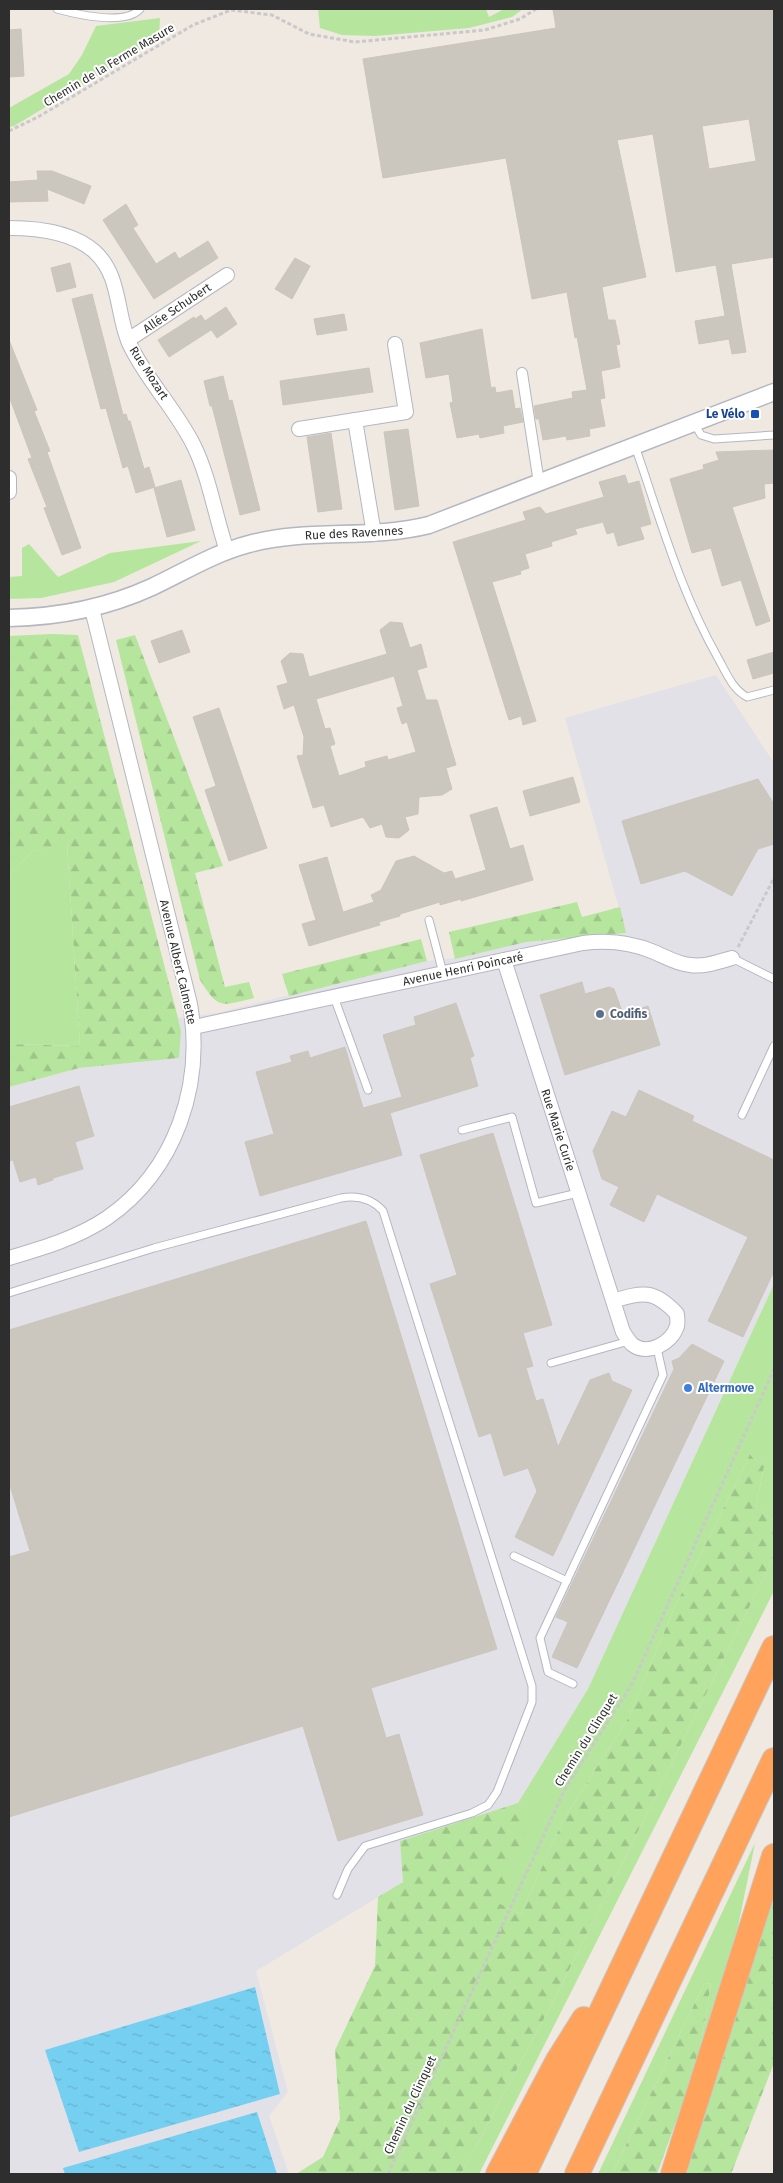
<svg xmlns="http://www.w3.org/2000/svg" width="783" height="2183" font-family="'Fira Sans',sans-serif">
<style>
.industrial{fill:#e3e1e8}
.grass{fill:#b6e59e}
.forest{fill:url(#forest-firs)}
.water{fill:url(#water-ripples)}
.building{fill:#cbc7bf;stroke:#cbc5ba;fill-rule:evenodd}
.lines{fill:none;stroke-linecap:round;stroke-linejoin:round}
.service-casing{stroke:#b4b7c1;stroke-width:9}
.pedestrian-casing{stroke:#b4b7c1;stroke-width:12}
.minor-casing{stroke:#b4b7c1;stroke-width:16}
.tertiary-casing{stroke:#b4b7c1;stroke-width:19}
.motorway-casing{stroke:#c9c9c9;stroke-width:26}
.path{stroke:#c9c9c9;stroke-width:3;stroke-dasharray:4 2.5;stroke-linecap:butt}
.service{stroke:#fff;stroke-width:7}
.pedestrian{stroke:#fff;stroke-width:10}
.minor{stroke:#fff;stroke-width:14}
.tertiary{stroke:#fff;stroke-width:16}
.motorway{stroke:#ffa35c;stroke-width:24}
.transit-dot{fill:#1a4fb4;stroke:#fff;stroke-width:2}
.service-dot{fill:#5c6f8a;stroke:#fff;stroke-width:2}
.shop-dot{fill:#3f7fe0;stroke:#fff;stroke-width:2}
.labels{text-anchor:middle;dominant-baseline:central;stroke-width:4;stroke-linejoin:round;paint-order:stroke}
.street-label{font-size:12px;fill:#2e2e2e;stroke:#fff}
.transit-label{font-size:12px;font-weight:bold;fill:#164399;stroke:#fff;text-anchor:end}
.service-label{font-size:12px;font-weight:bold;fill:#4e5e75;stroke:#fff;text-anchor:start}
.shop-label{font-size:12px;font-weight:bold;fill:#366cbe;stroke:#fff;text-anchor:start}
</style>
<defs>
<pattern id="forest-firs" width="22" height="20" patternUnits="userSpaceOnUse" patternTransform="scale(1.25)"><rect width="22" height="20" fill="#b6e59e"/><path d="M5 1l3.5 6h-7zM16 11l3.5 6h-7z" fill="#9dc588"/></pattern>
<pattern id="water-ripples" width="26" height="14" patternUnits="userSpaceOnUse" patternTransform="scale(1.25)"><rect width="26" height="14" fill="#75cff0"/><path d="M2 4q2-2 4 0t4 0M15 11q2-2 4 0t4 0" fill="none" stroke="#66b2ce"/></pattern>
</defs>
<rect width="100%" height="100%" fill="#efe9e1"/>
<polygon class="industrial" points="716,675 774,763 774,1284 588,1689 518,1803 400,1841 403,1882 256,1971 288,2092 269,2116 289,2174 9,2174 9,1087 79,1068 178,1058 181,1031 178,1018 217,1013 427,961 455,958 525,942 626,933 565,718"/>
<g class="grass">
<polygon points="318,9 486,9 489,17 504,9 523,9 512,17 469,28 375,36 342,35 320,28"/>
<polygon points="160,18 159,39 14,126 9,127 9,108 69,74 82,55 96,26"/>
<polygon points="201,541 114,582 41,598 9,599 9,577 22,576 22,548 29,544 58,577 110,553"/>
<polygon points="67,843 80,1046 9,1044 9,875 33,851"/>
<polygon points="774,1284 774,1521 756,1508 764,1466 750,1454 672,1613 629,1717 563,1820 521,1914 497,1903 529,1819 518,1803 588,1689"/>
<polygon points="774,1557 774,1591 479,2174 461,2174 555,1998"/>
<polygon points="755,1843 732,1956 698,2061 711,1983 704,1984 612,2174 598,2174"/>
</g>
<g class="forest">
<polygon points="52,634 78,635 178,1018 181,1031 179,1058 79,1068 9,1087 9,1044 80,1046 67,844 33,851 9,875 9,636"/>
<path d="M135 635 223 866 195 873 225 987 249 982 254 998C221 1006 219 1010 200 980L116 640Z"/>
<polygon points="577,902 582,917 620,907 626,933 526,942 455,959 449,932"/>
<polygon points="421,939 427,961 289,996 282,974"/>
<polygon points="750,1454 764,1466 756,1508 774,1521 774,1557 555,1998 461,2174 296,2174 323,2157 340,2119 335,2050 375,1966 378,1897 403,1882 400,1841 518,1803 530,1819 498,1903 521,1914 563,1820 629,1717 672,1613"/>
<polygon points="774,1898 774,2063 731,2174 685,2174 758,1935"/>
<polygon points="711,1983 698,2061 657,2174 612,2174 704,1984"/>
</g>
<g class="water">
<polygon points="255,1987 280,2094 79,2152 45,2050"/>
<polygon points="257,2112 277,2174 65,2174 63,2168"/>
</g>
<g class="building">
<path d="M553 9H774V257L731 264 746 352 732 354 729 339 699 344 695 321 725 316 716 265 676 272 653 134 617 140 646 277 602 287 608 320H615L620 344 616 345 620 367 601 371 605 398 600 399 605 426 589 429 590 436 567 440 566 436 543 440 539 419H536L534 406 573 398 572 392 587 390 577 337 575 338 567 292 532 299 506 158 383 178 363 59 556 28ZM749 119 756 161 709 169 702 126Z"/>
<polygon points="21,29 24,76 9,77 9,30"/>
<polygon points="37,171 52,171 91,186 84,204 47,189 48,201 9,202 9,182 38,180"/>
<polygon points="126,204 138,225 133,228 156,264 175,252 179,259 208,241 218,258 154,299 103,220"/>
<polygon points="295,258 310,266 292,299 275,289"/>
<polygon points="70,263 76,287 57,292 51,268"/>
<polygon points="92,294 123,415 126,414 128,421 130,421 144,469 149,467 155,487 136,493 128,466 123,468 106,408 101,409 72,299"/>
<polygon points="226,307 237,324 217,338 210,328 211,330 169,357 158,340 194,317 195,319 201,315 205,321"/>
<polygon points="344,314 347,330 317,335 314,319"/>
<polygon points="482,329 491,388 495,387 496,393 512,390 515,409 520,408 523,422 503,426 504,433 480,438 479,434 457,438 450,403 453,402 449,374 426,378 420,343"/>
<polygon points="9,340 37,410 34,411 50,451 47,452 81,548 62,555 44,508 47,507 28,459 32,458 9,396"/>
<polygon points="369,368 373,392 283,405 280,381"/>
<polygon points="223,376 229,401 232,400 260,510 240,515 212,406 210,406 204,381"/>
<polygon points="408,429 419,506 395,510 384,432"/>
<polygon points="331,433 342,509 318,512 307,437"/>
<polygon points="774,450 774,483 764,484 765,498 732,507 770,621 756,626 741,580 722,586 711,548 692,553 670,479 704,469 703,465 719,460 716,452"/>
<polygon points="625,475 628,484 639,481 651,524 640,527 644,539 618,546 614,532 607,534 603,522 575,529 577,534 551,542 552,546 525,554 529,568 520,571 521,574 492,582 536,721 523,725 521,716 509,720 453,542 526,520 523,512 540,507 546,514 604,497 599,482"/>
<polygon points="181,480 195,530 167,537 154,488"/>
<path d="M390 622 402 623 410 648 421 644 427 667 417 670 426 700H437L456 765 446 768 452 789 442 795 419 797 418 814 405 817 409 830 399 838 386 837 382 824 370 828 363 817 331 827 324 805 313 808 297 756 303 755 304 737 294 705 284 709 277 686 288 683 281 661 290 653 303 654 309 677 387 654 380 630ZM394 676 403 706 397 708 402 724 407 722 416 752 388 760 387 756 365 762 366 767 339 776 330 746 335 744 330 728 325 729 316 699Z"/>
<polygon points="182,630 190,652 159,663 151,641"/>
<polygon points="774,652 774,673 753,679 747,660"/>
<polygon points="219,708 267,848 229,861 205,790 216,786 193,717"/>
<polygon points="573,777 580,802 530,816 523,791"/>
<polygon points="758,779 774,804 774,844 758,849 732,896 685,871 641,884 622,821"/>
<polygon points="497,807 510,849 523,845 533,880 461,901 461,899 440,905 440,902 400,914 400,916 379,922 380,925 309,946 302,924 316,920 299,865 327,857 343,912 374,902 371,895 381,890 396,861 414,856 444,873 452,871 455,879 486,870 470,815"/>
<polygon points="582,982 585,994 609,987 614,989 623,1014 648,1006 660,1045 565,1075 540,995"/>
<polygon points="456,1003 474,1056 470,1058 478,1086 390,1113 402,1155 260,1196 245,1142 274,1134 256,1072 292,1062 290,1056 308,1051 310,1058 345,1047 363,1108 402,1097 383,1035 416,1025 414,1017"/>
<polygon points="79,1086 94,1136 75,1142 83,1169 53,1178 53,1180 38,1185 36,1177 20,1182 13,1160 9,1161 9,1107"/>
<polygon points="639,1090 694,1116 692,1121 774,1160 774,1271 743,1337 708,1321 748,1237 657,1194 644,1222 610,1205 619,1187 602,1179 593,1151 612,1111 626,1117"/>
<polygon points="493,1133 552,1325 523,1333 533,1366 526,1368 536,1401 543,1399 558,1447 590,1380 609,1373 612,1381 632,1390 553,1556 515,1537 537,1491 528,1468 504,1476 491,1433 479,1437 430,1284 457,1275 420,1155"/>
<polygon points="366,1221 497,1649 371,1688 386,1738 399,1734 423,1815 338,1841 303,1726 9,1817 9,1557 30,1551 9,1482 9,1330"/>
<polygon points="692,1344 724,1361 577,1668 552,1657 568,1622 556,1617 674,1369 672,1361 679,1358"/>
</g>
<g class="lines">
<g class="service-casing">
<g id="service">
<path d="M57 9C76 14 125 26 140 9"/>
<polyline points="694,423 701,435 714,439 774,435"/>
<path d="M635 446C660 518 680 591 718 658 726 672 732 689 747 697L774 690"/>
<polyline points="429,920 443,973"/>
<polyline points="732,958 774,979"/>
<polyline points="334,997 368,1090"/>
<polyline points="742,1115 774,1046"/>
<polyline points="462,1130 512,1117 536,1203 578,1193"/>
<path d="M9 1293 154 1248 341 1198C358 1195 372 1199 383 1211L532 1686V1702L497 1792 488 1805 472 1813 365 1846 348 1869 337 1895"/>
<polyline points="551,1363 629,1341"/>
<polyline points="514,1556 567,1581"/>
<polyline points="573,1684 548,1672 540,1638 663,1375 657,1348"/>
</g>
</g>
<g class="pedestrian-casing">
<polyline id="pedestrian" points="522,373 539,483"/>
</g>
<g class="minor-casing">
<g id="minor">
<path d="M9 228C37 228 73 232 95 252 121 276 116 313 129 343 146 380 176 409 194 446 210 479 215 516 227 551"/>
<polyline points="128,340 227,275"/>
<polyline points="355,420 374,534"/>
<polyline points="299,429 406,412 395,344"/>
<polyline points="9,478 9,492"/>
<path d="M504 960 623 1332C626 1336 629 1342 633 1345 648 1356 672 1343 677 1326 678 1322 677 1317 677 1314 654 1289 643 1292 613 1301"/>
<path d="M194 1027 583 943C607 940 631 942 654 952 666 957 677 964 690 965 704 967 718 962 732 958"/>
<path d="M9 1258C43 1248 77 1238 107 1218 176 1170 204 1085 190 1004L92 609"/>
</g>
</g>
<g class="tertiary-casing">
<path id="tertiary" d="M9 618C59 617 106 608 152 587 184 572 214 553 249 544 308 528 370 540 429 525L774 392"/>
</g>
<g class="motorway-casing">
<g id="motorway">
<polyline points="498,2174 557,2062 584,2019"/>
<polyline points="524,2174 774,1648"/>
<polyline points="577,2174 774,1760"/>
<polyline points="673,2174 774,1856"/>
</g>
</g>
<g class="path">
<polyline points="9,131 38,117 193,25 231,10 272,15 309,34 355,42 485,30 520,19 536,9"/>
<polyline points="738,947 774,878"/>
<polyline points="388,2174 565,1789 632,1684 774,1369"/>
</g>
<use href="#service" class="service"/>
<use href="#pedestrian" class="pedestrian"/>
<use href="#minor" class="minor"/>
<use href="#tertiary" class="tertiary"/>
<use href="#motorway" class="motorway"/>
</g>
<rect class="transit-dot" x="750" y="409" width="10" height="10" rx="2.5"/>
<circle class="service-dot" cx="600" cy="1014" r="5"/>
<circle class="shop-dot" cx="688" cy="1388" r="5"/>
<g class="labels">
<g class="street-label">
<text transform="translate(109 65) rotate(-31)">Chemin de la Ferme Masure</text>
<text transform="translate(177 308) rotate(-34)">Allée Schubert</text>
<text transform="translate(149 373) rotate(57)">Rue Mozart</text>
<text transform="translate(354 533) rotate(-3)">Rue des Ravennes</text>
<text transform="translate(178 962) rotate(77)">Avenue Albert Calmette</text>
<text transform="translate(463 969) rotate(-12)">Avenue Henri Poincaré</text>
<text transform="translate(558 1130) rotate(72)">Rue Marie Curie</text>
<text transform="translate(586 1740) rotate(-58)">Chemin du Clinquet</text>
<text transform="translate(410 2105) rotate(-65)">Chemin du Clinquet</text>
</g>
<g class="transit-label">
<text x="745" y="414">Le Vélo</text>
</g>
<g class="service-label">
<text x="610" y="1014">Codifis</text>
</g>
<g class="shop-label">
<text x="698" y="1388">Altermove</text>
</g>
</g>
<rect width="783" height="2183" fill="none" stroke="#2e2e2e" stroke-width="20"/>
</svg>
